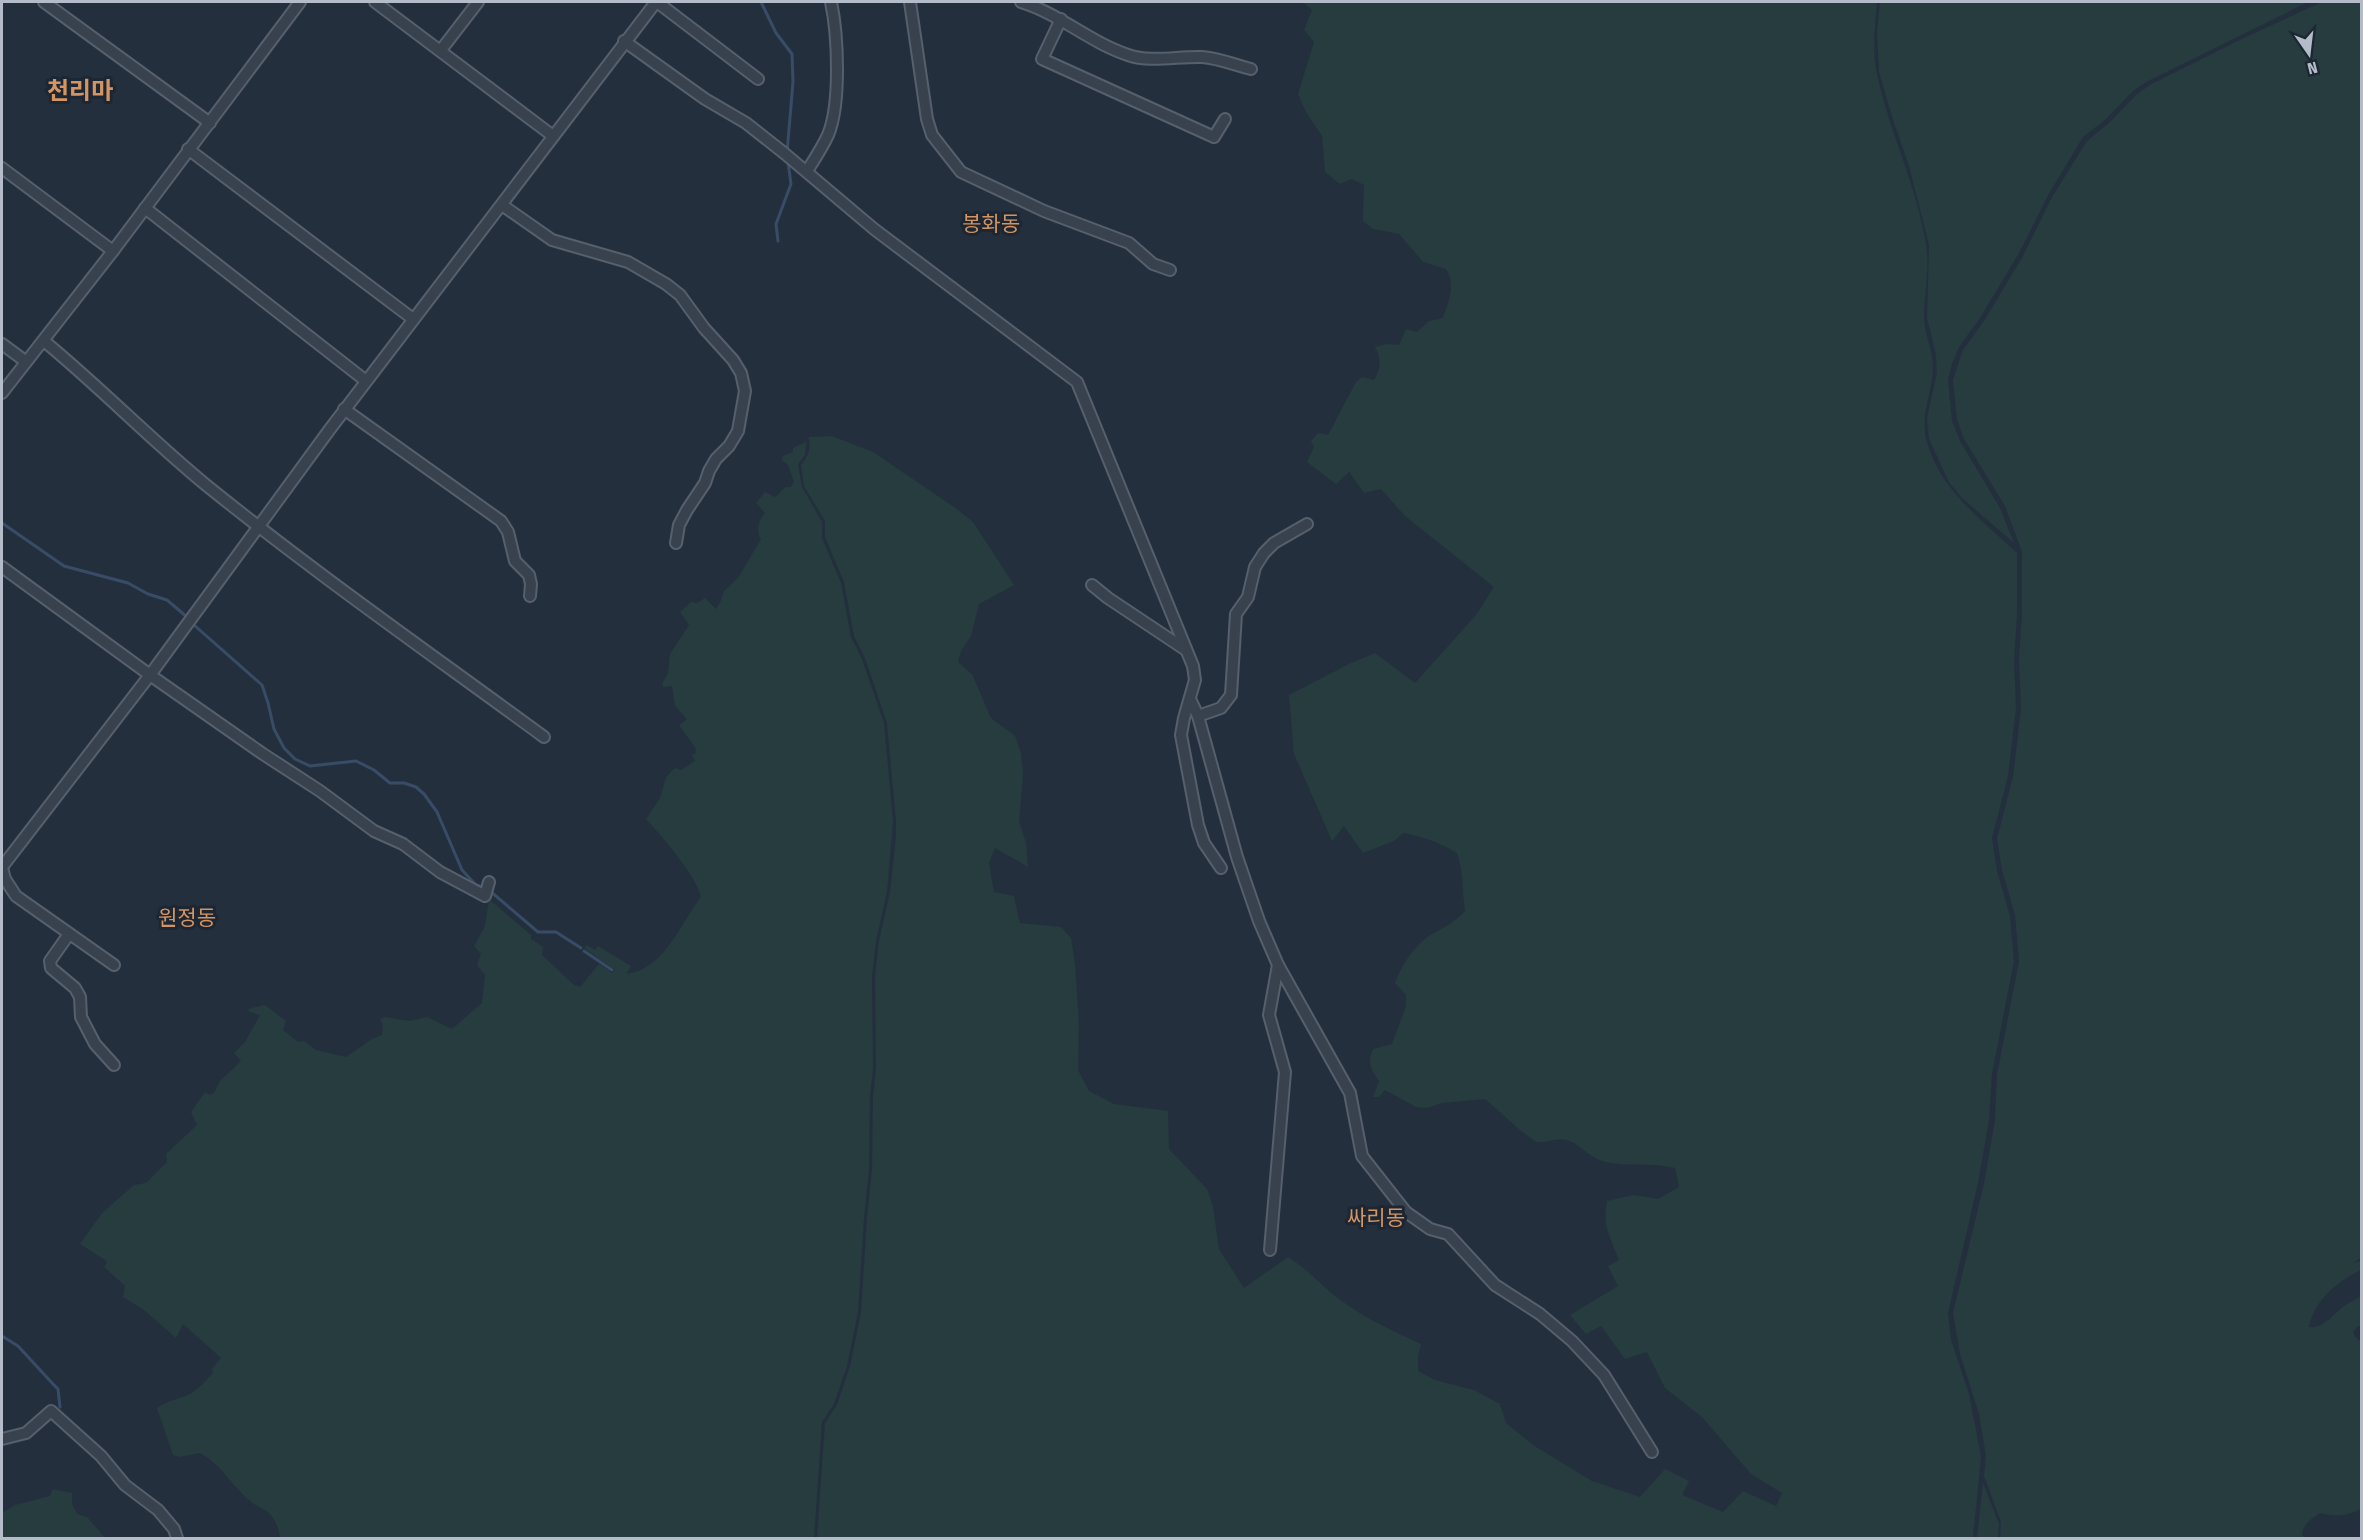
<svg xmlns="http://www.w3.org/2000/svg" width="2363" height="1540" font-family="'Fira Sans Condensed','Noto Sans KR',sans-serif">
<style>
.green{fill:#263c3f}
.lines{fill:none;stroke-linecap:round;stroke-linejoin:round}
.stream{stroke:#394c67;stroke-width:3}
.street-casing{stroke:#565f6c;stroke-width:14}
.street{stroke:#38414e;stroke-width:10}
.labels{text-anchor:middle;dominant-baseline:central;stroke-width:6;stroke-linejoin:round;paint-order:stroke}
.quarter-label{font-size:21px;fill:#d59563;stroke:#1d2633}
.district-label{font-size:24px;font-weight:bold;fill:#d59563;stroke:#1d2633}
</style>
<rect width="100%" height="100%" fill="#242f3e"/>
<g class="green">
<path d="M1303 2H1877C1875 25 1872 51 1877 74 1889 131 1917 186 1926 244 1930 268 1924 293 1924 317 1924 331 1930 343 1932 357 1937 386 1918 412 1927 442 1941 491 1981 519 2017 553V614L2014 659 2016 708 2008 776 1992 838 1997 871 2010 916 2014 961 1992 1074 1989 1120 1978 1183 1948 1313 1951 1340 1969 1394 1981 1457 1973 1538H817L825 1423 837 1405 850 1366 861 1312 867 1218 872 1170 873 1097 876 1068 875 976 879 941 890 892 896 838V821L887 723 865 658 854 636 844 582 825 537V521L804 486 801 465C808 457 812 447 808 437L832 436 873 452 954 507 973 522 1014 585 979 604 971 636 961 651 958 662 972 674 991 718 1015 736 1021 753 1023 774 1019 821 1026 843 1028 867 995 848 989 863 994 892 1014 896 1020 923 1061 927 1071 938 1075 964 1079 1024 1078 1070 1089 1091 1114 1104 1168 1111 1169 1149 1207 1189 1213 1207 1219 1249 1244 1288 1288 1257C1308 1269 1321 1286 1339 1299 1364 1318 1393 1331 1421 1344L1418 1356V1371L1435 1380 1474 1390 1500 1404 1506 1423 1533 1445 1592 1481 1640 1497 1665 1469 1689 1481 1682 1495 1723 1512 1743 1491 1776 1506 1782 1493 1751 1474 1702 1417 1665 1388 1647 1352 1625 1359 1601 1326 1586 1334 1570 1315 1618 1286 1608 1266 1619 1260C1610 1237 1602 1226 1607 1201L1634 1195 1658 1199 1679 1187 1675 1168C1652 1162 1629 1167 1606 1162 1591 1159 1580 1145 1570 1141 1555 1136 1548 1144 1538 1142 1530 1141 1494 1106 1485 1099L1441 1103 1428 1108 1416 1107 1385 1090 1379 1097H1373L1379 1081C1370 1068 1367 1063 1373 1049L1392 1044 1406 1006V995L1395 983C1402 965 1413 947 1429 936 1442 928 1455 923 1465 911 1462 891 1464 872 1457 853 1438 842 1425 837 1403 833L1394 841 1363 853 1344 826 1332 841 1294 754 1289 695 1349 664 1375 653 1415 683 1476 615 1494 587 1405 516 1381 489 1364 493 1349 472 1336 484 1307 462 1314 447 1311 441 1318 433 1328 435 1356 382 1362 377 1374 380C1381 367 1382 360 1375 347L1386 344 1399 345 1406 329 1417 332 1429 321 1443 318C1449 300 1456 285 1446 269L1423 262 1399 234 1373 229 1363 221 1364 185 1352 179 1340 184 1325 172 1322 136 1306 112 1298 94 1314 42 1304 30 1312 10Z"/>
<polygon points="1880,2 2308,2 2148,81 2134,90 2106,119 2083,137 2048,195 2019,253 1980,318 1959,347 1952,364 1948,379 1952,421 1960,441 2000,508 2014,543 1962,498 1949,482 1929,439 1927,418 1937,373 1936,355 1927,318 1929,245 1909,166 1894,123 1879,72 1877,32"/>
<path d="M2322 2H2362V1257L2353 1263 2361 1261 2362 1270C2339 1279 2313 1302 2309 1327 2324 1329 2333 1314 2344 1306 2350 1302 2356 1299 2361 1296V1326H2358L2353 1332 2356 1338 2362 1342 2361 1509C2346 1516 2336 1517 2320 1513 2311 1519 2303 1524 2302 1535L2305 1538H2000L2001 1522 1984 1476 1986 1456 1979 1414 1960 1354 1953 1313 1984 1184 1995 1120 1997 1075 2019 961 2015 915 2002 870 1997 839 2013 777 2021 709 2019 659 2022 614V552L2005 506 1964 439 1957 419 1953 380 1963 350 1984 321 2023 256 2052 197 2087 141 2109 123 2137 94 2150 85 2246 37Z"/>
<path d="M806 442 805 455 798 464 802 487 822 522V538L841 583 851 637 862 659 884 723 893 821 887 892 876 941 872 976 873 1068 870 1097 869 1170 864 1218 858 1312 847 1366 834 1404 822 1422 814 1538H280C279 1529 276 1520 269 1513 264 1508 255 1506 250 1501 231 1485 221 1464 200 1453L179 1457 173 1455 157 1408C167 1401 179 1399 190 1394 199 1389 206 1380 213 1373L212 1369 221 1358 183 1324 176 1338 144 1310 123 1297 125 1286 104 1267 107 1263 105 1260 80 1244 102 1213 134 1185 146 1183 167 1162 166 1154 197 1125 191 1112 205 1092 210 1095 214 1093 220 1081 241 1061 234 1053 245 1042 260 1015 250 1012 248 1009 265 1005 286 1021 283 1030 298 1042 304 1041 316 1050 346 1057 372 1039 382 1035 383 1026 380 1019 385 1017 409 1021 427 1017 452 1029 482 1003 485 975 477 965 481 954 474 946 485 926 489 899 531 935V939L543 947 542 955 574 985 580 987 599 964 612 973 615 970 584 948 587 945 595 950 598 946 631 966 626 974C664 970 680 924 701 897 698 878 660 834 646 819L660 798 666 777 675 768 681 770 695 761 692 755 696 753 695 747 679 725 687 719 675 706 672 686 663 687 662 684 668 673 670 654 689 625 680 612 691 602 697 603 705 598 716 609 720 603 724 591 738 578 761 539C755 530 759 520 765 513L756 503 765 492 775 497 786 487H791L794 482 788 465 782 460 783 456 793 452V448Z"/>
<polygon points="1983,1483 1999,1524 1998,1538 1977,1538"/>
<polygon points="53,1489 72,1493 72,1504 77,1514 87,1517 105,1538 2,1538 2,1513 15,1505 50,1496"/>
</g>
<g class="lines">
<g class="stream">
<polyline points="761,2 776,33 792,54 793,82 787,153"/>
<polyline points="778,241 776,224 791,184 788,162"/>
<polyline points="2,523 64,566 128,583 148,594 167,600 187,617"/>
<polyline points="194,625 262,685 268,703 274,729 284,748 295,759 310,766 356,761 374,770 390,783 404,783 416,787 424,794 437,812 462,870 476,885 483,887"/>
<polyline points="490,891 538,932 556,932 581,948"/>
<polyline points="584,951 612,970"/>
<polyline points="2,1336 18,1346 53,1384 58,1389 60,1407"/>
</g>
<g class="street-casing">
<g id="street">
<polyline points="44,2 210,123"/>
<polyline points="375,2 553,136"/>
<polyline points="657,2 758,79"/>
<polyline points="910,2 927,119 932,135 961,172 1044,211 1129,243 1153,264 1170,270"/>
<path d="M1021 2C1060 14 1089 42 1128 55 1151 63 1178 56 1202 57 1218 58 1235 65 1251 69"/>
<polyline points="1061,19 1042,59 1214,137 1225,119"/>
<polyline points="624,41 705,99 746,123 784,153 874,229 1077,382 1193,666 1195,680 1184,718 1181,735 1198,825 1204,843 1221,868"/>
<polyline points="441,50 478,2"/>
<polyline points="188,149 413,319"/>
<polyline points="2,168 113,251"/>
<path d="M807 171C814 160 822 148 828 135 841 104 838 35 831 2"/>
<polyline points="502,205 552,240 628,262 666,284 680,295 704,328 733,360 741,373 745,391 738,431 729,446 716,459 709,471 705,483 687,510 679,525 676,543"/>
<polyline points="145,208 366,381"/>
<path d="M44 341C100 387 150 439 206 485 315 573 431 654 544 737"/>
<polyline points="2,344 25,361"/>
<polyline points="2,393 113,251 300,2"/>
<polyline points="344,409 501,521 508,532 515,561 529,575 531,584 530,596"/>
<polyline points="2,567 150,675 263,754 320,791 374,831 403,844 440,872 485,896 489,882"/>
<polyline points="1092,585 1108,598 1186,650"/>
<polyline points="1190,699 1198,716 1237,857 1259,921 1278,965 1350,1093 1362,1156 1406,1212 1430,1229 1448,1234 1495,1285 1540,1314 1572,1341 1604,1375 1652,1452"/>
<polyline points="1198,716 1221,708 1231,695 1236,614 1248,597 1255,567 1264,553 1274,543 1307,524"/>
<polyline points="2,867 150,675 330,429 656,2"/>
<polyline points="2,868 5,879 16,896 114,965"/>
<polyline points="69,934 50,961 51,968 75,988 80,997 81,1017 95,1044 114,1065"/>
<polyline points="1270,1250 1285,1072 1269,1015 1278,965"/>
<polyline points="2,1439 26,1433 51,1411 101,1456 125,1485 158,1510 174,1529 177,1538"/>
</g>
</g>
<use href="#street" class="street"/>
</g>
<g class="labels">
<g class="quarter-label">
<text x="991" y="224">봉화동</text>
<text x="187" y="918">원정동</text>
<text x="1376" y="1218">싸리동</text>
</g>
<g class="district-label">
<text x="80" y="91">천리마</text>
</g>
</g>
<rect width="2363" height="1540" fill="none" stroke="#b4bcc9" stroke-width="6"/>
<g transform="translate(2309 54) rotate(166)" stroke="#1d2633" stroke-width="4.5" paint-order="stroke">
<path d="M0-4.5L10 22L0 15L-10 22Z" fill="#b4bcc9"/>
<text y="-9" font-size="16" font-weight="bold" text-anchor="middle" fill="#b4bcc9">N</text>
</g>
</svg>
